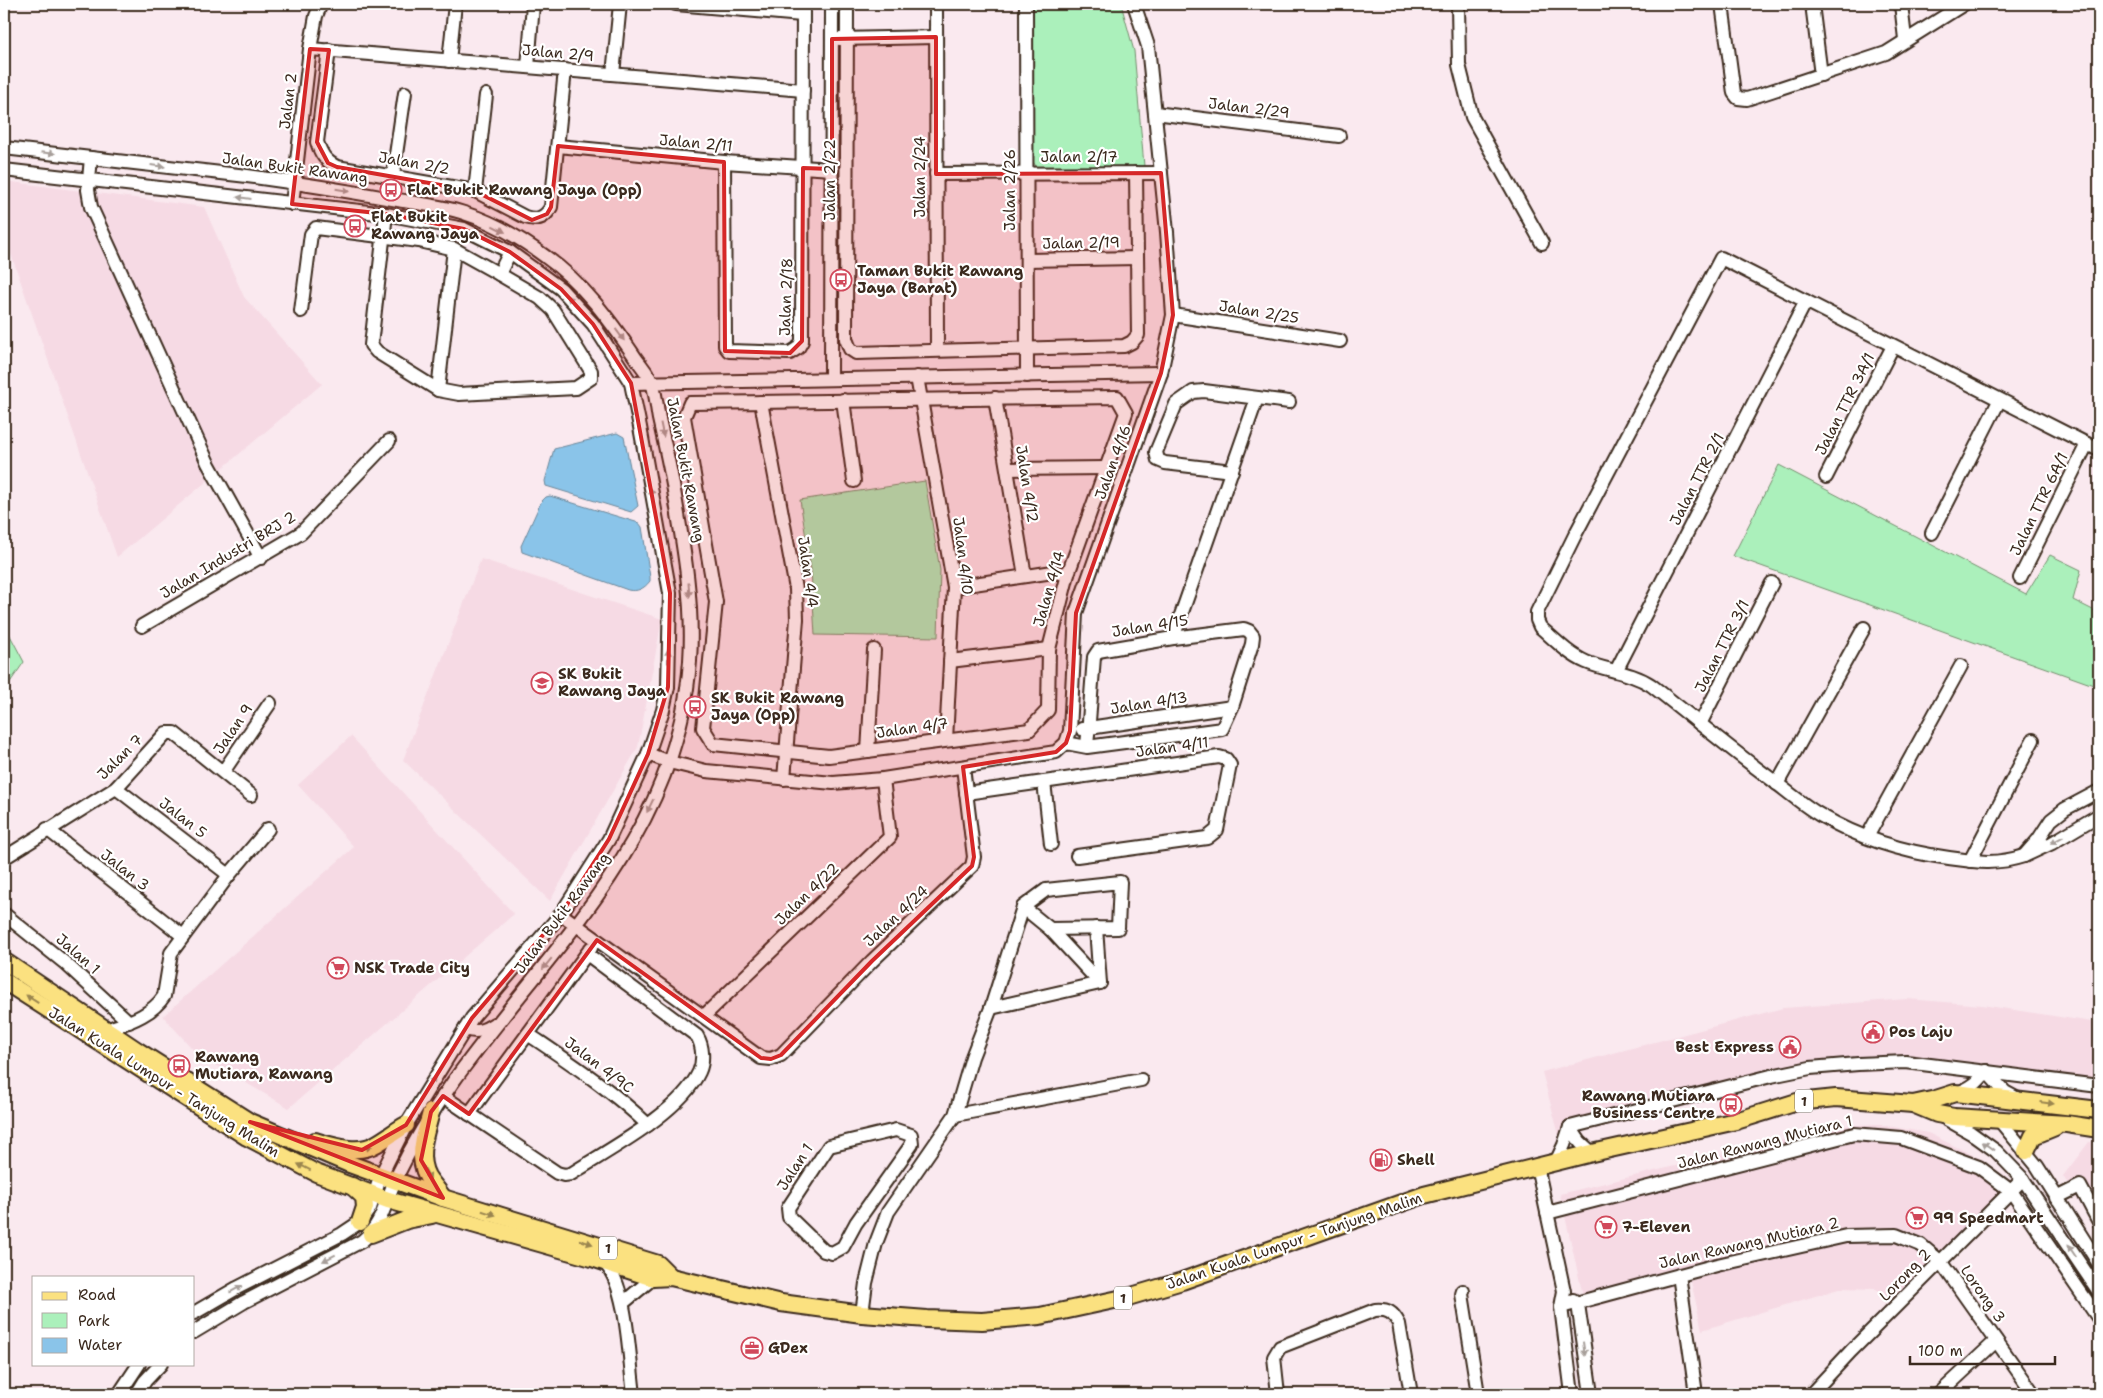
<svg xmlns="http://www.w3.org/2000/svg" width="2103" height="1398" font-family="'Shantell Sans',sans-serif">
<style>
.built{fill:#f6dae4}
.green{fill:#abf0bb;stroke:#738d6c}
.water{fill:#8ac4e9;stroke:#6a8698}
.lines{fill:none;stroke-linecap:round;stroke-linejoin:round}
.minor-casing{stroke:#3b2a1e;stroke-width:16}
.major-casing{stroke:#3b2a1e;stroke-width:20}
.minor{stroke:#fff;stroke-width:12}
.major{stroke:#fbe180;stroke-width:16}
.oneway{fill:#a79f9a}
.oneway2{fill:#9b864f}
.marked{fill:#d62828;fill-opacity:0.2;stroke:#d62828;stroke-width:4;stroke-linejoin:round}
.labels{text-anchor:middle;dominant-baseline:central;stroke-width:4.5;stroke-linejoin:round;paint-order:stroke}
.shield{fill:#fff;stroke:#766a62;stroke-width:1}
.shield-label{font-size:14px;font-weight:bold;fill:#3b2a1e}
.street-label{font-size:15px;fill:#3b2a1e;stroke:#fff}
.poi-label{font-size:15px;font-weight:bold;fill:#3b2a1e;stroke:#fff;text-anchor:start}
</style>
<rect width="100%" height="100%" fill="#fae9ef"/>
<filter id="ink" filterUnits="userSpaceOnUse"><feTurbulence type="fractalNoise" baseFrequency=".02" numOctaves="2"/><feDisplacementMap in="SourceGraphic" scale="10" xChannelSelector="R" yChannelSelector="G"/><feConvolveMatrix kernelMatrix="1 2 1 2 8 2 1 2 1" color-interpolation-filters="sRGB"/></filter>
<g filter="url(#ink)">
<g class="built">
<polygon points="4,181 204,207 244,297 322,384 117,557 4,234"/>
<polygon points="481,559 662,619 638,747 550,901 403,760"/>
<polygon points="351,736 514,914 289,1108 198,1055 163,1016 354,847 298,785"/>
<polygon points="1907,999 1982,1005 2099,1023 2099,1094 1971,1074 1903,1070 1794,1077 1559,1135 1542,1072 1783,1008"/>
<polygon points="1876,1124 1928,1133 1983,1160 2011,1183 1889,1301 1875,1289 1842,1288 1702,1330 1691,1281 1586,1309 1560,1194 1840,1126"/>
<polygon points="2089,1142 2099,1143 2099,1235 2063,1176"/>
</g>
<g class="green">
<polygon points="1032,4 1121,4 1134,51 1144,166 1039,170 1030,158"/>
<polygon points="1779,465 2026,594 2050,555 2081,570 2073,600 2099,613 2099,687 1733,556"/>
<polygon points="925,481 940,570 938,637 815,635 811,570 800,500"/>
<polygon points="4,624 24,662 4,691"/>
</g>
<g class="water">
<polygon points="617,433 624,437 638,506 631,512 546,486 545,481 554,449"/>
<path d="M550 496 639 523 642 527 650 577V581C644 589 637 592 628 590L522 552 521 546 541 502 546 497Z"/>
</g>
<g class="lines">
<g class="minor-casing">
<g id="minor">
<polyline points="676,4 802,15"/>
<polyline points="847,4 846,339 850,349 856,353 1124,346 1132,342 1138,335 1136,173"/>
<polyline points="936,4 937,350"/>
<polyline points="1026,4 1027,376"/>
<polyline points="1458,4 1459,65 1472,117 1542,243"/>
<polyline points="1722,4 1734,93 1738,98 1747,99 1886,53 1964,4"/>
<polyline points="1812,4 1821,75"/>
<polyline points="1901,4 1905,39"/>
<polyline points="839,39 936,37"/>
<polyline points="310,49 803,90"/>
<path d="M329 50 317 142C321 154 325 161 337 167L475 191 525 217C537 221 545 218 551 207L565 70"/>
<polyline points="449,61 455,4"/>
<polyline points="528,67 533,4"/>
<polyline points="613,74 620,4"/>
<polyline points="1155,113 1339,136"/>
<polyline points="558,146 724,162 832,169"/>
<path d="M4 148C85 157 166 166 247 176 298 183 348 191 398 200 420 204 443 206 464 213 493 222 522 239 546 257 583 283 610 320 635 357 641 366 650 375 653 386 656 396 657 408 659 419 664 441 669 463 673 485 683 543 694 602 690 661 677 839 550 947 453 1082 432 1112 413 1143 397 1176 386 1199 383 1225 362 1241L244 1302 194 1332"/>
<polyline points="91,158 88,190 91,207 208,463 261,558"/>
<polyline points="724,162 725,346 729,351 790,353 798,348 802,341 803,4"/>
<polyline points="4,170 386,214 464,229 510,252 561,289 593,324 631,383 640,427 670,593 668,687 663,710 648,754 609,839 561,914 472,1018 406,1125 381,1175 370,1208 360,1222 342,1234 237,1288 194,1313"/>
<polyline points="936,174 1161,173"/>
<polyline points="393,175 405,93"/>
<polyline points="475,191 486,95"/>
<polyline points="292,204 310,49 316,16 321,4"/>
<polyline points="386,214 371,345 377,352 438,390 459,394 576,388 591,378 591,371 553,310 540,298 499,274 510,252"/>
<polyline points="1027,260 1137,258"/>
<polyline points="301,311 311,234 316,228 419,241 454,249 499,274"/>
<polyline points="1173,315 1340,341"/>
<polyline points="917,377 954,587 946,740"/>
<polyline points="831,379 832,4"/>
<polyline points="631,383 1161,373"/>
<polyline points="438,390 454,249"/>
<polygon points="1117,397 1126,413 1068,574 1049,649 1048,710 1029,730 829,756 713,744 703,728 716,602 684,417 690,403"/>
<polyline points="995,398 1025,576"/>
<polyline points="843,400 854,481"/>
<polyline points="761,402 796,589 797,619 784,779"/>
<polyline points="1008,469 1106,468"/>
<polyline points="1232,471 1165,463 1158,460 1156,452 1176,404 1193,392 1204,391 1289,402"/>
<polyline points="1826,477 1893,346"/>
<polyline points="1932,533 1999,401"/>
<polyline points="2020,578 2087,444"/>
<polyline points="954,587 1053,572 1068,574"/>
<polyline points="142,626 301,533 389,441"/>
<polyline points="1173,638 1257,398"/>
<polyline points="950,661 1049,649"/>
<polyline points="1616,671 1806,301"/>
<polyline points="1700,724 1772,583"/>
<polyline points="1082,729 1232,707"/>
<polyline points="1066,743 1087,747 1222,729 1232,707 1252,644 1253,636 1249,631 1244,629 1173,638 1098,651 1094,657 1087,747"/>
<polyline points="868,751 874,650"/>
<polyline points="648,754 669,762 706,771 833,783 883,779 1056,752 1066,743 1070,731 1076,613 1161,373 1173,315 1167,232 1148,46 1134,4"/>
<polyline points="223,772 270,703"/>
<polyline points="1044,782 1051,844"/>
<polyline points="1777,784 1864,628"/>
<polyline points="116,788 229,875"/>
<polyline points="2099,791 2065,809 2051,820 2038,840 2024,856 2052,843 2099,815"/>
<polyline points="966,793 1219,757 1226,759 1230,765 1217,830 1207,838 1077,856"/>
<polyline points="47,829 183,936"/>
<polyline points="1867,837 1961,666"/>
<path d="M2024 856C1996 865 1977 862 1949 858 1904 852 1859 838 1820 815 1803 805 1787 791 1771 779 1730 749 1691 716 1651 685 1631 672 1607 671 1586 662 1568 654 1554 639 1540 627L1537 620V612L1575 535 1721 258 2099 450"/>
<polyline points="4,858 116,788 166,733 174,733 251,795"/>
<polyline points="1970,861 2033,740"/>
<polyline points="4,914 65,963 129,1022"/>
<polyline points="561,914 761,1058 771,1059 781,1055 872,961 972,866 974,857 963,767"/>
<polyline points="1050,929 1100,983"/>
<polyline points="991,1008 1100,983 1096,928"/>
<polyline points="704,1016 890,837 883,779"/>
<path d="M114 1027C133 1021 153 1013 164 996L171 953 229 875 268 829"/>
<path d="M465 1029C477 1033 483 1031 494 1024"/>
<path d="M528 1034C569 1062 612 1090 648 1125"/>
<polyline points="1986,1071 2005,1092 2018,1099"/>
<path d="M1957 1093C1971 1088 1978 1083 1986 1071"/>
<path d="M443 1096 557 1173 564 1175 571 1174C608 1150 680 1113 699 1072 704 1061 703 1046 697 1036L587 954"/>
<polyline points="469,1114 591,948"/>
<polyline points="955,1115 1141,1080"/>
<polyline points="1943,1117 1971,1133 1996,1151 2023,1179 2099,1292"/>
<polyline points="2000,1121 2037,1166 2099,1264"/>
<polyline points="1570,1127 1771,1076 1810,1068 1858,1064 1906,1062 2099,1086"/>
<polyline points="1570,1127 1580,1142 1592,1153"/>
<polygon points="896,1130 911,1135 912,1144 856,1223 843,1247 832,1253 824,1251 789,1217 788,1208 829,1146"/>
<polyline points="1556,1162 1564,1145 1570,1127"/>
<polyline points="1537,1166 1564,1291 1561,1307 1572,1394"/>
<polyline points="2056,1198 2080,1186 2099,1222"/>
<polyline points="1547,1213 1854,1134 1901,1138 1979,1167 2011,1191 2099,1319"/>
<path d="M605 1263C628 1288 629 1360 634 1394"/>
<polyline points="1679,1275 1696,1394"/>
<polyline points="1463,1291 1462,1294 1478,1394"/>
<polyline points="1573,1300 1578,1304 1591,1394"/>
<polyline points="623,1303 653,1278"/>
<polyline points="1561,1307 1717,1265 1846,1236 1896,1235 1921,1245 1940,1261 2034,1394"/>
<polyline points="862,1314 866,1283 876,1243 888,1212 955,1115 972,1057 991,1008 1023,907 1046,890 1120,882 1118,928 1050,929 1023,907"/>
<polyline points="119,1394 139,1364"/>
<polyline points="137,1394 145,1381 161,1364"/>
<path d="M1278 1394 1274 1357 1280 1347 1375 1310C1388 1309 1393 1312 1399 1324L1411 1394"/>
<polyline points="1811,1394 1851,1351 2023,1179"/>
<polyline points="1939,1394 1996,1341"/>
</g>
</g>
<g class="major-casing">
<g id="major">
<polyline points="4,961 138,1051 250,1122 347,1163 443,1198 658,1264 671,1277"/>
<polyline points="4,981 247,1137 316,1173 388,1200 592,1258 653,1278 671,1277 781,1303 862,1314 927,1319 982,1321 1040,1316 1128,1297 1182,1281 1424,1195 1592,1153 1736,1121 1797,1102 1836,1098 1913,1104 1936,1099 1955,1093 2099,1110"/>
<polyline points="1913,1104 1937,1114 1954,1117 2067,1124 2099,1129"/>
<path d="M431 1112C426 1133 416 1155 427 1176 432 1184 438 1190 443 1198"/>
<path d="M315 1141C333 1146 358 1155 376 1144 387 1138 395 1131 406 1125"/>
<polyline points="2026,1151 2033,1136 2055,1127"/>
<polyline points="352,1186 364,1197 365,1207 360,1222"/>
<polyline points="371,1234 407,1220 432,1215"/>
</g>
</g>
<use href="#minor" class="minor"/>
<use href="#major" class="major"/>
</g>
<defs><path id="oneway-solid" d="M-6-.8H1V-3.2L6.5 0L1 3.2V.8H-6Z" transform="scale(1.25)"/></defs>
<g class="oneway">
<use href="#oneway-solid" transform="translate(48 153) rotate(6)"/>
<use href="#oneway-solid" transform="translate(158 166) rotate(7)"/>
<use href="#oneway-solid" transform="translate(343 190) rotate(10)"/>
<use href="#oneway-solid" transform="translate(244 198) rotate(-173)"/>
<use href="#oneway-solid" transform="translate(499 229) rotate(27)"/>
<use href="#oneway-solid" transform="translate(572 301) rotate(-132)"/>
<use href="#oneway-solid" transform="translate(620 335) rotate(54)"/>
<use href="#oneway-solid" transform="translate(662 430) rotate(78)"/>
<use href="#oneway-solid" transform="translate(652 495) rotate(-100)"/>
<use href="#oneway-solid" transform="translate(689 590) rotate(86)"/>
<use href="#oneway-solid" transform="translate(668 656) rotate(-89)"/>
<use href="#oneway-solid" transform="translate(650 806) rotate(116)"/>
<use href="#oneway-solid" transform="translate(2057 840) rotate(152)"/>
<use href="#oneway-solid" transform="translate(547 964) rotate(129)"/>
<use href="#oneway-solid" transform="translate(431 1083) rotate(-57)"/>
<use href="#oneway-solid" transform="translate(1988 1146) rotate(-144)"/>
<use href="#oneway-solid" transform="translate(2072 1251) rotate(-124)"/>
<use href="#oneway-solid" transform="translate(329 1258) rotate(153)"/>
<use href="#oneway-solid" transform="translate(236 1289) rotate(-29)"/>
<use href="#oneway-solid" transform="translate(1584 1349) rotate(82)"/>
</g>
<g class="oneway2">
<use href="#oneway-solid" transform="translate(32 999) rotate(-147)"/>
<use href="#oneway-solid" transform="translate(2047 1103) rotate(7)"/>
<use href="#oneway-solid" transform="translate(365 1148) rotate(-12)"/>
<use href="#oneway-solid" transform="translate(304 1167) rotate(-154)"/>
<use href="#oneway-solid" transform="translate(427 1173) rotate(62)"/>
<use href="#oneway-solid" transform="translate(489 1213) rotate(17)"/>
<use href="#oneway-solid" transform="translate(586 1242) rotate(17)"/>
</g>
</g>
<path class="marked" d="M936 37V174L1161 173 1173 315 1161 373 1076 613 1070 731 1066 743 1056 752 963 767 974 857 972 866 872 961 781 1055 771 1059 761 1058 597 940 469 1114 443 1096 431 1112 421 1160 443 1198 250 1122 362 1150 406 1125 472 1018 561 914 609 839 648 754 668 687 670 593 631 383 593 324 561 289 510 252 464 229 386 214 292 204 310 49 329 50 317 142 328 163 337 167 475 191 532 220 547 214 551 207 558 146 724 162 725 351 790 353 802 341 803 168 832 169V39Z"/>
<defs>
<g id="bus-ring" transform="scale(1.125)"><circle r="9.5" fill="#fff" stroke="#d1495b" stroke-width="1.5"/><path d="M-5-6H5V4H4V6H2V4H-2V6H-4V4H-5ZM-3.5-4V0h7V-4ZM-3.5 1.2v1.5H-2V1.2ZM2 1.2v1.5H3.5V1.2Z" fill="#d1495b"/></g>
<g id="school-ring" transform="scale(1.125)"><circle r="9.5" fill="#fff" stroke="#d1495b" stroke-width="1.5"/><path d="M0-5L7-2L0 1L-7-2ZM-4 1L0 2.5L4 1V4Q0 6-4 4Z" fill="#d1495b"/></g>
<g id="supermarket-ring" transform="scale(1.125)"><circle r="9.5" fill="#fff" stroke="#d1495b" stroke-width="1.5"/><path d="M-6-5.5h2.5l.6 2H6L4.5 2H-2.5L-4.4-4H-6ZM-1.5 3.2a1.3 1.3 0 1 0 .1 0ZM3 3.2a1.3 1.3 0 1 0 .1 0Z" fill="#d1495b"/></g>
<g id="civic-ring" transform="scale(1.125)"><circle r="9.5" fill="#fff" stroke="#d1495b" stroke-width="1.5"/><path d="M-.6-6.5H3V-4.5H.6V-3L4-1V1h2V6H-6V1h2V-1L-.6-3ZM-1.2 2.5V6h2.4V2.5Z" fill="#d1495b"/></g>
<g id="fuel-ring" transform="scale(1.125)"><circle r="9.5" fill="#fff" stroke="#d1495b" stroke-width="1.5"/><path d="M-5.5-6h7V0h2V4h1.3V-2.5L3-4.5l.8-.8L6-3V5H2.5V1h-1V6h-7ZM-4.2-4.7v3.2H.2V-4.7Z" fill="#d1495b"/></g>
<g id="office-ring" transform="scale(1.125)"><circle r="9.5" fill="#fff" stroke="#d1495b" stroke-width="1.5"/><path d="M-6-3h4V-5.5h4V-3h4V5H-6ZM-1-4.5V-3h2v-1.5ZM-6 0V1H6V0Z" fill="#d1495b"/></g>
</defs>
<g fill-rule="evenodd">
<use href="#bus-ring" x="391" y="190"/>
<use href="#bus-ring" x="355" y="226"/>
<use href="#bus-ring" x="841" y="280"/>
<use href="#school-ring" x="542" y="683"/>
<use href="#bus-ring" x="695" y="707"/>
<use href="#supermarket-ring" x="338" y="968"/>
<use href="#civic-ring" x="1873" y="1032"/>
<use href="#civic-ring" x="1790" y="1047"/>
<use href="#bus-ring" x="179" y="1066"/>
<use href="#bus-ring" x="1731" y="1105"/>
<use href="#fuel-ring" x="1381" y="1160"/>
<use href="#supermarket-ring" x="1917" y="1218"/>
<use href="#supermarket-ring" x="1606" y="1227"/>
<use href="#office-ring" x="752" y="1348"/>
</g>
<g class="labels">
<g class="shield">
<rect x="1795" y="1089.5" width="18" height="23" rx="4"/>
<rect x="599" y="1236.5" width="18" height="23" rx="4"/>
<rect x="1114" y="1286.5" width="18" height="23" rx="4"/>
</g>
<g class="shield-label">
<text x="1804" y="1101">1</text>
<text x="608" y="1248">1</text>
<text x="1123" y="1298">1</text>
</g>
<g class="street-label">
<text transform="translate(558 53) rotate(5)">Jalan 2/9</text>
<text transform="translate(288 101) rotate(-83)">Jalan 2</text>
<text transform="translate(1249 108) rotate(7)">Jalan 2/29</text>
<text transform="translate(696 143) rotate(5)">Jalan 2/11</text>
<text x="1079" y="157">Jalan 2/17</text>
<text transform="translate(414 163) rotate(10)">Jalan 2/2</text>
<text transform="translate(295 168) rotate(8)">Jalan Bukit Rawang</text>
<text transform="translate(920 177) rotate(-90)">Jalan 2/24</text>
<text transform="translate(830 180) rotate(-90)">Jalan 2/22</text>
<text transform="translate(1010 190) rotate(-90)">Jalan 2/26</text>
<text transform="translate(1081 243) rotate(-1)">Jalan 2/19</text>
<text transform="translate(786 297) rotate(-88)">Jalan 2/18</text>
<text transform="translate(1259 312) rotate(9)">Jalan 2/25</text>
<text transform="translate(1845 404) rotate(-63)">Jalan TTR 3A/1</text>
<text transform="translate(1113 462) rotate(-70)">Jalan 4/16</text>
<text transform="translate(686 470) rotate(79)">Jalan Bukit Rawang</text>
<text transform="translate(1697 479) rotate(-63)">Jalan TTR 2/1</text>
<text transform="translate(1027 484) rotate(81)">Jalan 4/12</text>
<text transform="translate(2039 504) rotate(-64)">Jalan TTR 6A/1</text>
<text transform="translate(228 555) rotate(-31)">Jalan Industri BRJ 2</text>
<text transform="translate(963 556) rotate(83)">Jalan 4/10</text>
<text transform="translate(808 572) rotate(82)">Jalan 4/4</text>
<text transform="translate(1049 589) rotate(-74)">Jalan 4/14</text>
<text transform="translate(1150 626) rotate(-9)">Jalan 4/15</text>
<text transform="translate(1722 646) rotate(-63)">Jalan TTR 3/1</text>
<text transform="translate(1149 703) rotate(-9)">Jalan 4/13</text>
<text transform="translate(912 728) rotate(-8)">Jalan 4/7</text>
<text transform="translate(233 729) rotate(-56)">Jalan 9</text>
<text transform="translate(1172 747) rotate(-8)">Jalan 4/11</text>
<text transform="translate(120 757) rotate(-45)">Jalan 7</text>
<text transform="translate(183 818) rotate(38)">Jalan 5</text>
<text transform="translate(125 870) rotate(38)">Jalan 3</text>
<text transform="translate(807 894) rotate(-44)">Jalan 4/22</text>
<text transform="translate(562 913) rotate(-53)">Jalan Bukit Rawang</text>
<text transform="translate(896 916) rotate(-43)">Jalan 4/24</text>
<text transform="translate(78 954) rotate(41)">Jalan 1</text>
<text transform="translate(599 1065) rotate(37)">Jalan 4/9C</text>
<text transform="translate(164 1082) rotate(32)">Jalan Kuala Lumpur - Tanjung Malim</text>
<text transform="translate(1765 1142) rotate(-14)">Jalan Rawang Mutiara 1</text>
<text transform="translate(795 1167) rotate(-57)">Jalan 1</text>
<text transform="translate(1294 1241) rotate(-19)">Jalan Kuala Lumpur - Tanjung Malim</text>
<text transform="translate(1749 1243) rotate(-13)">Jalan Rawang Mutiara 2</text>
<text transform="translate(1905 1275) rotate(-46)">Lorong 2</text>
<text transform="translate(1983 1294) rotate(55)">Lorong 3</text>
</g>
<g class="poi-label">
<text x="407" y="190">Flat Bukit Rawang Jaya (Opp)</text>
<text x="371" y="217">Flat Bukit<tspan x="371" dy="17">Rawang Jaya</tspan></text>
<text x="857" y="271">Taman Bukit Rawang<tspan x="857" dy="17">Jaya (Barat)</tspan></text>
<text x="558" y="674">SK Bukit<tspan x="558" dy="17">Rawang Jaya</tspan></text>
<text x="711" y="698">SK Bukit Rawang<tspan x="711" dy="17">Jaya (Opp)</tspan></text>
<text x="354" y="968">NSK Trade City</text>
<text x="1889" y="1032">Pos Laju</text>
<text x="1774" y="1047" text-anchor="end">Best Express</text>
<text x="195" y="1057">Rawang<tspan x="195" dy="17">Mutiara, Rawang</tspan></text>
<text x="1715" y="1096" text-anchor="end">Rawang Mutiara<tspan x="1715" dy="17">Business Centre</tspan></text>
<text x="1397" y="1160">Shell</text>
<text x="1933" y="1218">99 Speedmart</text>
<text x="1622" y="1227">7-Eleven</text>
<text x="768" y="1348">GDex</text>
</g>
</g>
<rect width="2103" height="1398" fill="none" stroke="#fff" stroke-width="20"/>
<rect x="10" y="10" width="2083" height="1378" fill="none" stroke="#3b2a1e" stroke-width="2" filter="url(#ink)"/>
<rect x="32" y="1276" width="162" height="90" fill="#ffffff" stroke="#b1aaa5"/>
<rect x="42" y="1292" width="25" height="8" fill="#fbe180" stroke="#b1aaa5"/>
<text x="78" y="1300" font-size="15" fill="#3b2a1e">Road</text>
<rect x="42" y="1313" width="25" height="15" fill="#abf0bb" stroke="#b1aaa5"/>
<text x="78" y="1326" font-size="15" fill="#3b2a1e">Park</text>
<rect x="42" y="1338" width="25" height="15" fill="#8ac4e9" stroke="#b1aaa5"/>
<text x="78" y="1350" font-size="15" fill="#3b2a1e">Water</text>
<path d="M1910 1356v8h145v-8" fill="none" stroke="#3b2a1e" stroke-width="2.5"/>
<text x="1918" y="1356" font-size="15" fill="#3b2a1e" stroke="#ffffff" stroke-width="4" paint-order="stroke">100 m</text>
</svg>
